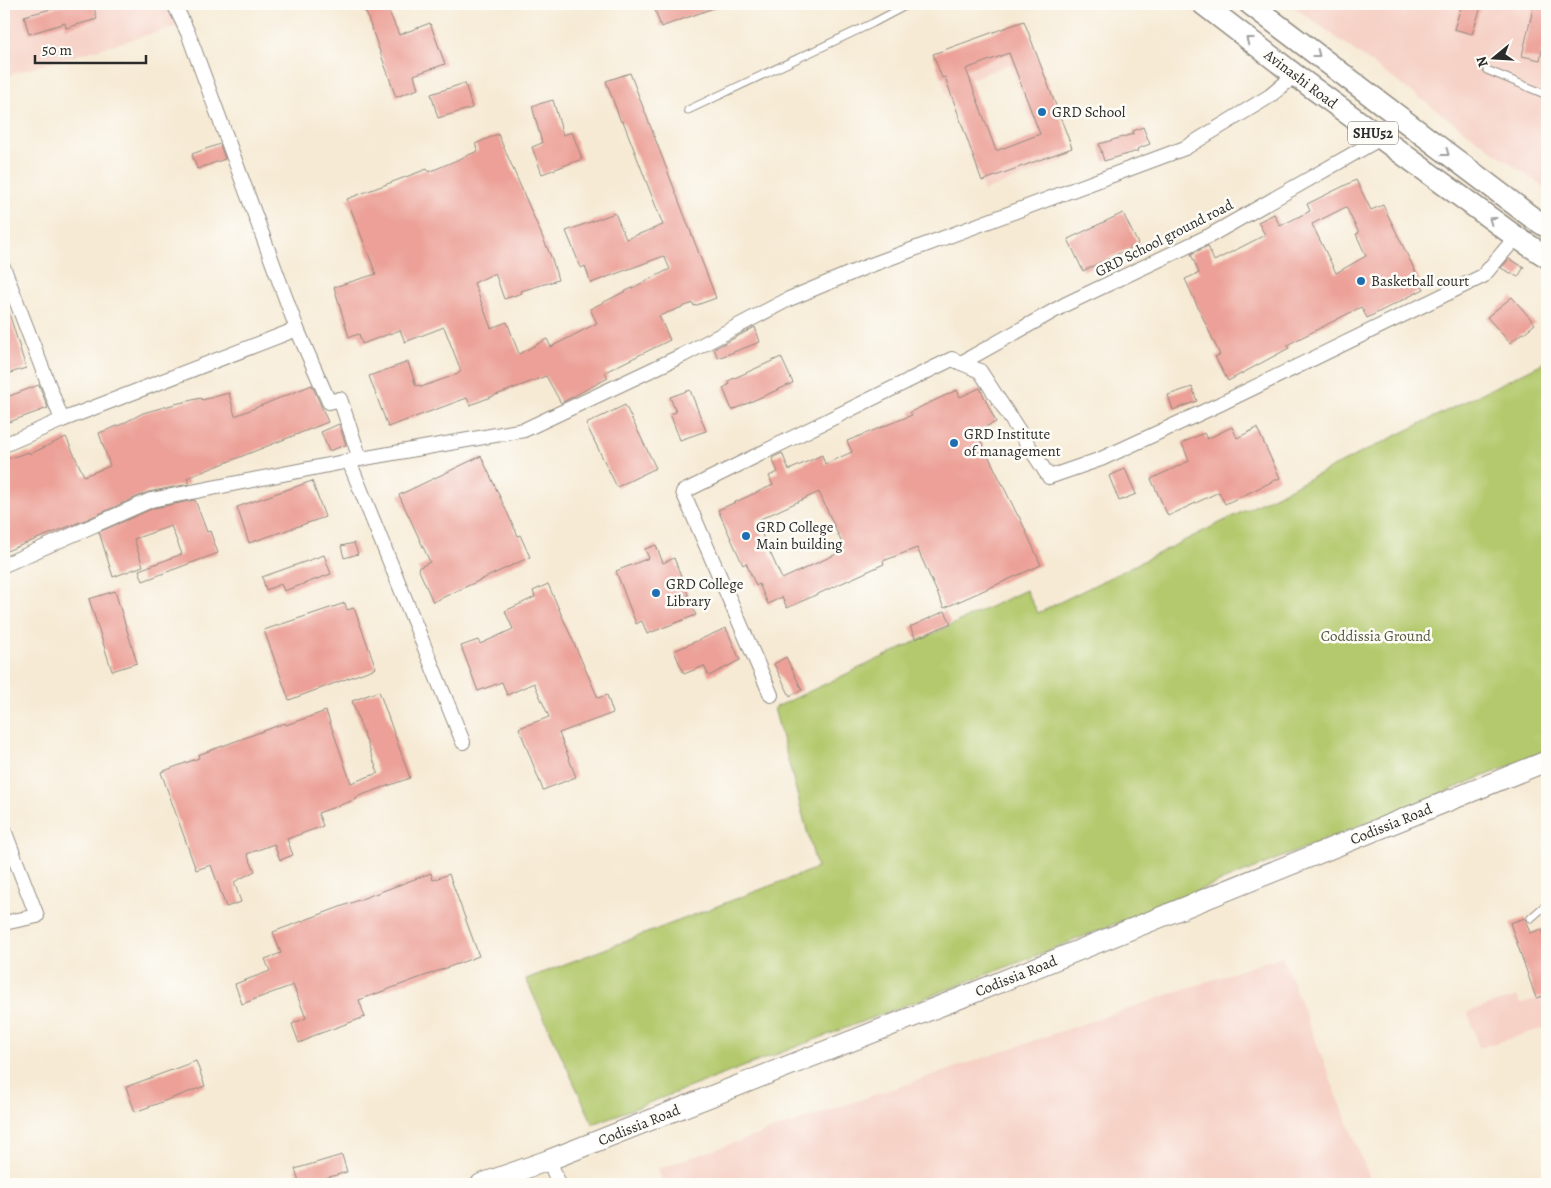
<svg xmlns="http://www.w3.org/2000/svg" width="1551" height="1188" font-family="Alegreya,serif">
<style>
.built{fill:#f6d1c6;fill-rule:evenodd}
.green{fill:#b4c96d;stroke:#707a4c}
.building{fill:#eca097;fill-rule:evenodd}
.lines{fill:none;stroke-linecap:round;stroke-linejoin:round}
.lane-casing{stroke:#908a80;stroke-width:9}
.street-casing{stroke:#908a80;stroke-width:16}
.secondary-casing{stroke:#908a80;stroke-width:22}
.primary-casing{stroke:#908a80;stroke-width:24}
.lane{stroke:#fff;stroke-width:7}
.street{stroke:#fff;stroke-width:14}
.secondary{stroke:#fff;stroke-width:20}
.primary{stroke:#fff;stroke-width:21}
.oneway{stroke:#a0a0a0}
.poi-dot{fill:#1f6fb2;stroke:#fdfcf7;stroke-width:2}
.labels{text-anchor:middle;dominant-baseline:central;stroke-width:5;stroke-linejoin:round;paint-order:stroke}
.shield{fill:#fdfcf7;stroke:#6a6a68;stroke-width:1}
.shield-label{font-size:14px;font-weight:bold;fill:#2b2b2b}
.street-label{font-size:15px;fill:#2b2b2b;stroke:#fdfcf7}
.poi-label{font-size:15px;fill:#2b2b2b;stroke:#fdfcf7;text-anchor:start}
.park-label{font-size:15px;fill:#545a3f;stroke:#fdfcf7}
</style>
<rect width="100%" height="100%" fill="#fdfcf7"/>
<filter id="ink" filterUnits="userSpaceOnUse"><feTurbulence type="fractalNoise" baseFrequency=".02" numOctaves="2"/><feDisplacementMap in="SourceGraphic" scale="10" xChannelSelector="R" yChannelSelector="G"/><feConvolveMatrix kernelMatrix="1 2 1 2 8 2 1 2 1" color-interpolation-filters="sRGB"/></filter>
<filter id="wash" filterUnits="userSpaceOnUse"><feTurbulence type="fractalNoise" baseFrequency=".0096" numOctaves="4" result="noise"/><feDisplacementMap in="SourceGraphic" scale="20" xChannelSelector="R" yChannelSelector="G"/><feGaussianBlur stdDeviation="1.12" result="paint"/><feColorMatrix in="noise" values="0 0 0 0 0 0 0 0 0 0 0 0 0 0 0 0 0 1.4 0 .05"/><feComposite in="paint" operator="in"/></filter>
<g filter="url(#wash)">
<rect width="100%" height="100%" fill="#f6ead4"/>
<g class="built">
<polygon points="4,4 181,4 189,23 4,76"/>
<polygon points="1290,4 1547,4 1547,189 1504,159"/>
<path d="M1025 31 1073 157 984 191 936 65ZM1010 64 1040 144 998 160 968 80Z"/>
<polygon points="1282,956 1372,1184 663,1184 658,1169"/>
<polygon points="1517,996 1520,1004 1547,996 1547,1027 1479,1048 1468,1012"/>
</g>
<polygon class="green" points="1547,361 1547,751 1022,961 593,1124 526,979 817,868 774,708 1026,590 1038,613"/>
<g id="blocks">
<g class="building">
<polygon points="71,4 93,4 97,19 66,28 65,23 29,34 24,16"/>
<polygon points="363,4 386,4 399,35 430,23 445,64 414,75 418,89 396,97"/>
<polygon points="653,4 722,4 722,5 661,27"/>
<polygon points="1462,4 1482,4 1472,34 1454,29"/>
<polygon points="1534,4 1547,7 1547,28 1540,60 1522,56"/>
<path d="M1024 21 1072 148 982 181 945 77 942 78 933 54ZM1009 53 1040 134 996 151 966 69Z"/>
<polygon points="630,73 716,298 694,306 693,303 659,316 670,340 605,372 608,378 561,403 546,376 470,405 467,398 388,427 369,376 408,362 416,386 420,385 421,387 458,374 461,371 444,327 405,342 400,330 362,344 359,334 349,337 334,287 376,274 347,199 427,169 429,172 478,151 475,144 498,134 552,259 558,280 521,291 522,293 504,299 495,273 474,283 491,328 507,322 519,354 547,339 551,347 597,323 590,309 670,269 664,256 591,283 585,266 581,268 566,231 615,213 626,239 663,225 623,121 621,122 606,81"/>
<polygon points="465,83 472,108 438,118 431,94"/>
<polygon points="553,100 563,135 572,132 582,159 542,174 532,147 542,143 532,106"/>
<polygon points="1143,127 1150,144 1137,149 1138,151 1104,161 1099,144 1133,134 1133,131"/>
<polygon points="220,144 225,159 197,169 192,154"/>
<path d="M1356 180 1371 210 1383 205 1424 289 1367 318 1361 307 1287 345 1289 348 1228 381 1215 357 1220 355 1185 279 1199 273 1191 254 1208 246 1214 261 1265 235 1258 222 1274 214 1280 226 1310 211 1307 204ZM1346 207 1359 233 1356 234 1366 256 1336 273 1312 224Z"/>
<polygon points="1123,213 1138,244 1083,271 1068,239"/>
<polygon points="1509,259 1524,267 1518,277 1501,268"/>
<polygon points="1512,297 1535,324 1523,334 1522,333 1510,343 1487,317"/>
<polygon points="4,303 6,303 26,368 4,375"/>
<polygon points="755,327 760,342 718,358 714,349"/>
<polygon points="781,357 793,383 732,410 723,388 730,384 728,381"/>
<polygon points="39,385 48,408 9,422 4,409 4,398"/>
<polygon points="312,385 328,422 187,478 189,484 148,492 90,518 4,552 4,460 29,452 30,454 66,437 84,476 110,466 99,433 120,425 143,413 175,404 201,398 202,400 229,393 235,416"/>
<polygon points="1192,387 1197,401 1173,410 1168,395"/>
<path d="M980 388 996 422 976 431 1018 516H1019L1041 565 944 608 917 548 883 561 884 564 787 608 782 597 768 604 759 584 756 586 746 563 743 565 718 510 773 485 769 476 778 472 772 458 782 453 789 470 822 455 825 464 852 452 847 441 912 415 910 412 957 390 960 397ZM819 492 845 550 782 579 756 521Z"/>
<polygon points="690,390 706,431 680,440 670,414 676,412 670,397"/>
<polygon points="625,405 656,468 617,487 586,424"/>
<polygon points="339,424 346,445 329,451 321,432"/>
<polygon points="1232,427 1237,438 1257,428 1280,478 1225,504 1219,492 1168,516 1151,479 1189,461 1182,443 1204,433 1207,439"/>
<polygon points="481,456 518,536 520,535 530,557 433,602 418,568 430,562 399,495"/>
<polygon points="1125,469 1136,494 1119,501 1109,476"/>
<polygon points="312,481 325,517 249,543 237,507"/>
<polygon points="195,500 207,532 210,531 218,553 143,581 139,570 182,554 171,526 134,539 143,566 113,577 99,532 154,508"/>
<polygon points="354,543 358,554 344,558 341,546"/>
<polygon points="656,545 663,563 674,558 696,615 647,634 642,621 636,624 616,571 649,558 645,549"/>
<polygon points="324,555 331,574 284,591 281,584 266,590 262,577"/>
<polygon points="548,584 598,698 607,695 613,713 559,733 576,777 543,790 519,728 549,717 534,683 507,695 502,682 478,691 461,646 478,640 480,644 513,629 505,611 535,597 533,591"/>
<polygon points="115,591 137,663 112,671 89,599"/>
<polygon points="345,603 347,610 354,608 376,668 289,700 264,630"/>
<polygon points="945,611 951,623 916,639 910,627"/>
<polygon points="726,628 740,660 709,676 704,666 684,674 674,651"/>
<polygon points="786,657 802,690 790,696 774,664"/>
<polygon points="379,691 410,778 356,797 357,799 318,813 323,826 287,839 293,855 280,860 274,844 247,854 255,871 234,882 241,902 226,907 211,865 196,870 161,772 199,758 198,755 285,723 286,725 326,711 351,783 378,773 352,701"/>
<polygon points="431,873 433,880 449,874 479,956 359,1000 365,1017 310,1037 311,1038 299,1043 292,1024 306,1018 293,985 242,1004 235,984 270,971 265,959 281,953 273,932"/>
<polygon points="1525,918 1530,933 1542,929 1547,947 1547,995 1536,998 1510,923"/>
<polygon points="196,1061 205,1086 135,1112 126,1087"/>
<polygon points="342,1155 347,1172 305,1184 300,1184 295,1169"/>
</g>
</g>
</g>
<g filter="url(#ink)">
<use href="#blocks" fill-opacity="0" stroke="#908a80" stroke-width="1"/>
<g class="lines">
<g class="lane-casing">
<g id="lane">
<polyline points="1487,70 1547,95"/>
<polyline points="688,110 873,23 909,4"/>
<polyline points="1541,220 1547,209"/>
<polyline points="1531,918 1547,904"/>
</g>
</g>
<g class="street-casing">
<g id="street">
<polyline points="174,4 188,33 297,329"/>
<polyline points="4,269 62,420 4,445"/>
<polyline points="961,363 1066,304 1209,236 1381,138"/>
<polyline points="62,420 297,329 329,402 340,399 360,459"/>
<polyline points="349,461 463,742"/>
<polyline points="4,565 151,500 349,461 524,430 683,355 789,299 863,268 1185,148 1270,96 1295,75"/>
<polyline points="771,695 683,492 952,359 980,371 1049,477 1101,459 1220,404 1483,276 1516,237"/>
<polyline points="4,830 37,916 4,923"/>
<polyline points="549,1160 559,1184"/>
</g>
</g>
<g class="secondary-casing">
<polyline id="secondary" points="481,1184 549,1160 963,997 1547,761"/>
</g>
<g class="primary-casing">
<g id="primary">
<polyline points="1203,4 1295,75 1516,237 1547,257"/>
<polyline points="1250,4 1530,216 1547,227"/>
</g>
</g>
<use href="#lane" class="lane"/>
<use href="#street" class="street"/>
<use href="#secondary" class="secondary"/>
<use href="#primary" class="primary"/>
</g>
<defs><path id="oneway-chevron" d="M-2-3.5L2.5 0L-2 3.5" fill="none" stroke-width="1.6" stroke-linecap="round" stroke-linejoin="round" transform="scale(1.25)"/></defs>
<g class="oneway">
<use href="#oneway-chevron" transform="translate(1249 40) rotate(-142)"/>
<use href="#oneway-chevron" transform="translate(1317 54) rotate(37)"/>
<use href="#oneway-chevron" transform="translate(1446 153) rotate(37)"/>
<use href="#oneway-chevron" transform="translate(1492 220) rotate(-144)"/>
</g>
</g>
<g class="poi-dot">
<circle cx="1042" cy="112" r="5"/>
<circle cx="1361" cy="281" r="5"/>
<circle cx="954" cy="443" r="5"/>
<circle cx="746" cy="536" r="5"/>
<circle cx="656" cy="593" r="5"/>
</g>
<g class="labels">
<rect class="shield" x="1348" y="121.5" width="50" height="23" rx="4"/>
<g class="shield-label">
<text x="1373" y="133">SHU52</text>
</g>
<g class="street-label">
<text transform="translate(1301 79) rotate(37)">Avinashi Road</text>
<text transform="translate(1164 238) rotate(-27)">GRD School ground road</text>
<text transform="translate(1391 824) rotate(-22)">Codissia Road</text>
<text transform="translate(1016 976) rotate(-22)">Codissia Road</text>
<text transform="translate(639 1125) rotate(-22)">Codissia Road</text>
</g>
<g class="poi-label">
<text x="1052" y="112">GRD School</text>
<text x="1371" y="281">Basketball court</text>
<text x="964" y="434">GRD Institute<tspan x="964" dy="17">of management</tspan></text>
<text x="756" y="527">GRD College<tspan x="756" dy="17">Main building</tspan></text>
<text x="666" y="584">GRD College<tspan x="666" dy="17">Library</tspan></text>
</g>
<g class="park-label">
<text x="1376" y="636">Coddissia Ground</text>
</g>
</g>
<rect width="1551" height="1188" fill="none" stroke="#fdfcf7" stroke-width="20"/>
<g transform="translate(1494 58) rotate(252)" stroke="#fdfcf7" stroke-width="4" paint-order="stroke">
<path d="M0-4L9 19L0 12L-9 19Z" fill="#2b2b2b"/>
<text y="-8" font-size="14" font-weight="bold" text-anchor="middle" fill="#2b2b2b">N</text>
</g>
<path d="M35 55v8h111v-8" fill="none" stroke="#2b2b2b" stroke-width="2.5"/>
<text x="42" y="55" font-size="15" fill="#2b2b2b" stroke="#fdfcf7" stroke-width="4" paint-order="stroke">50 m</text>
</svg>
